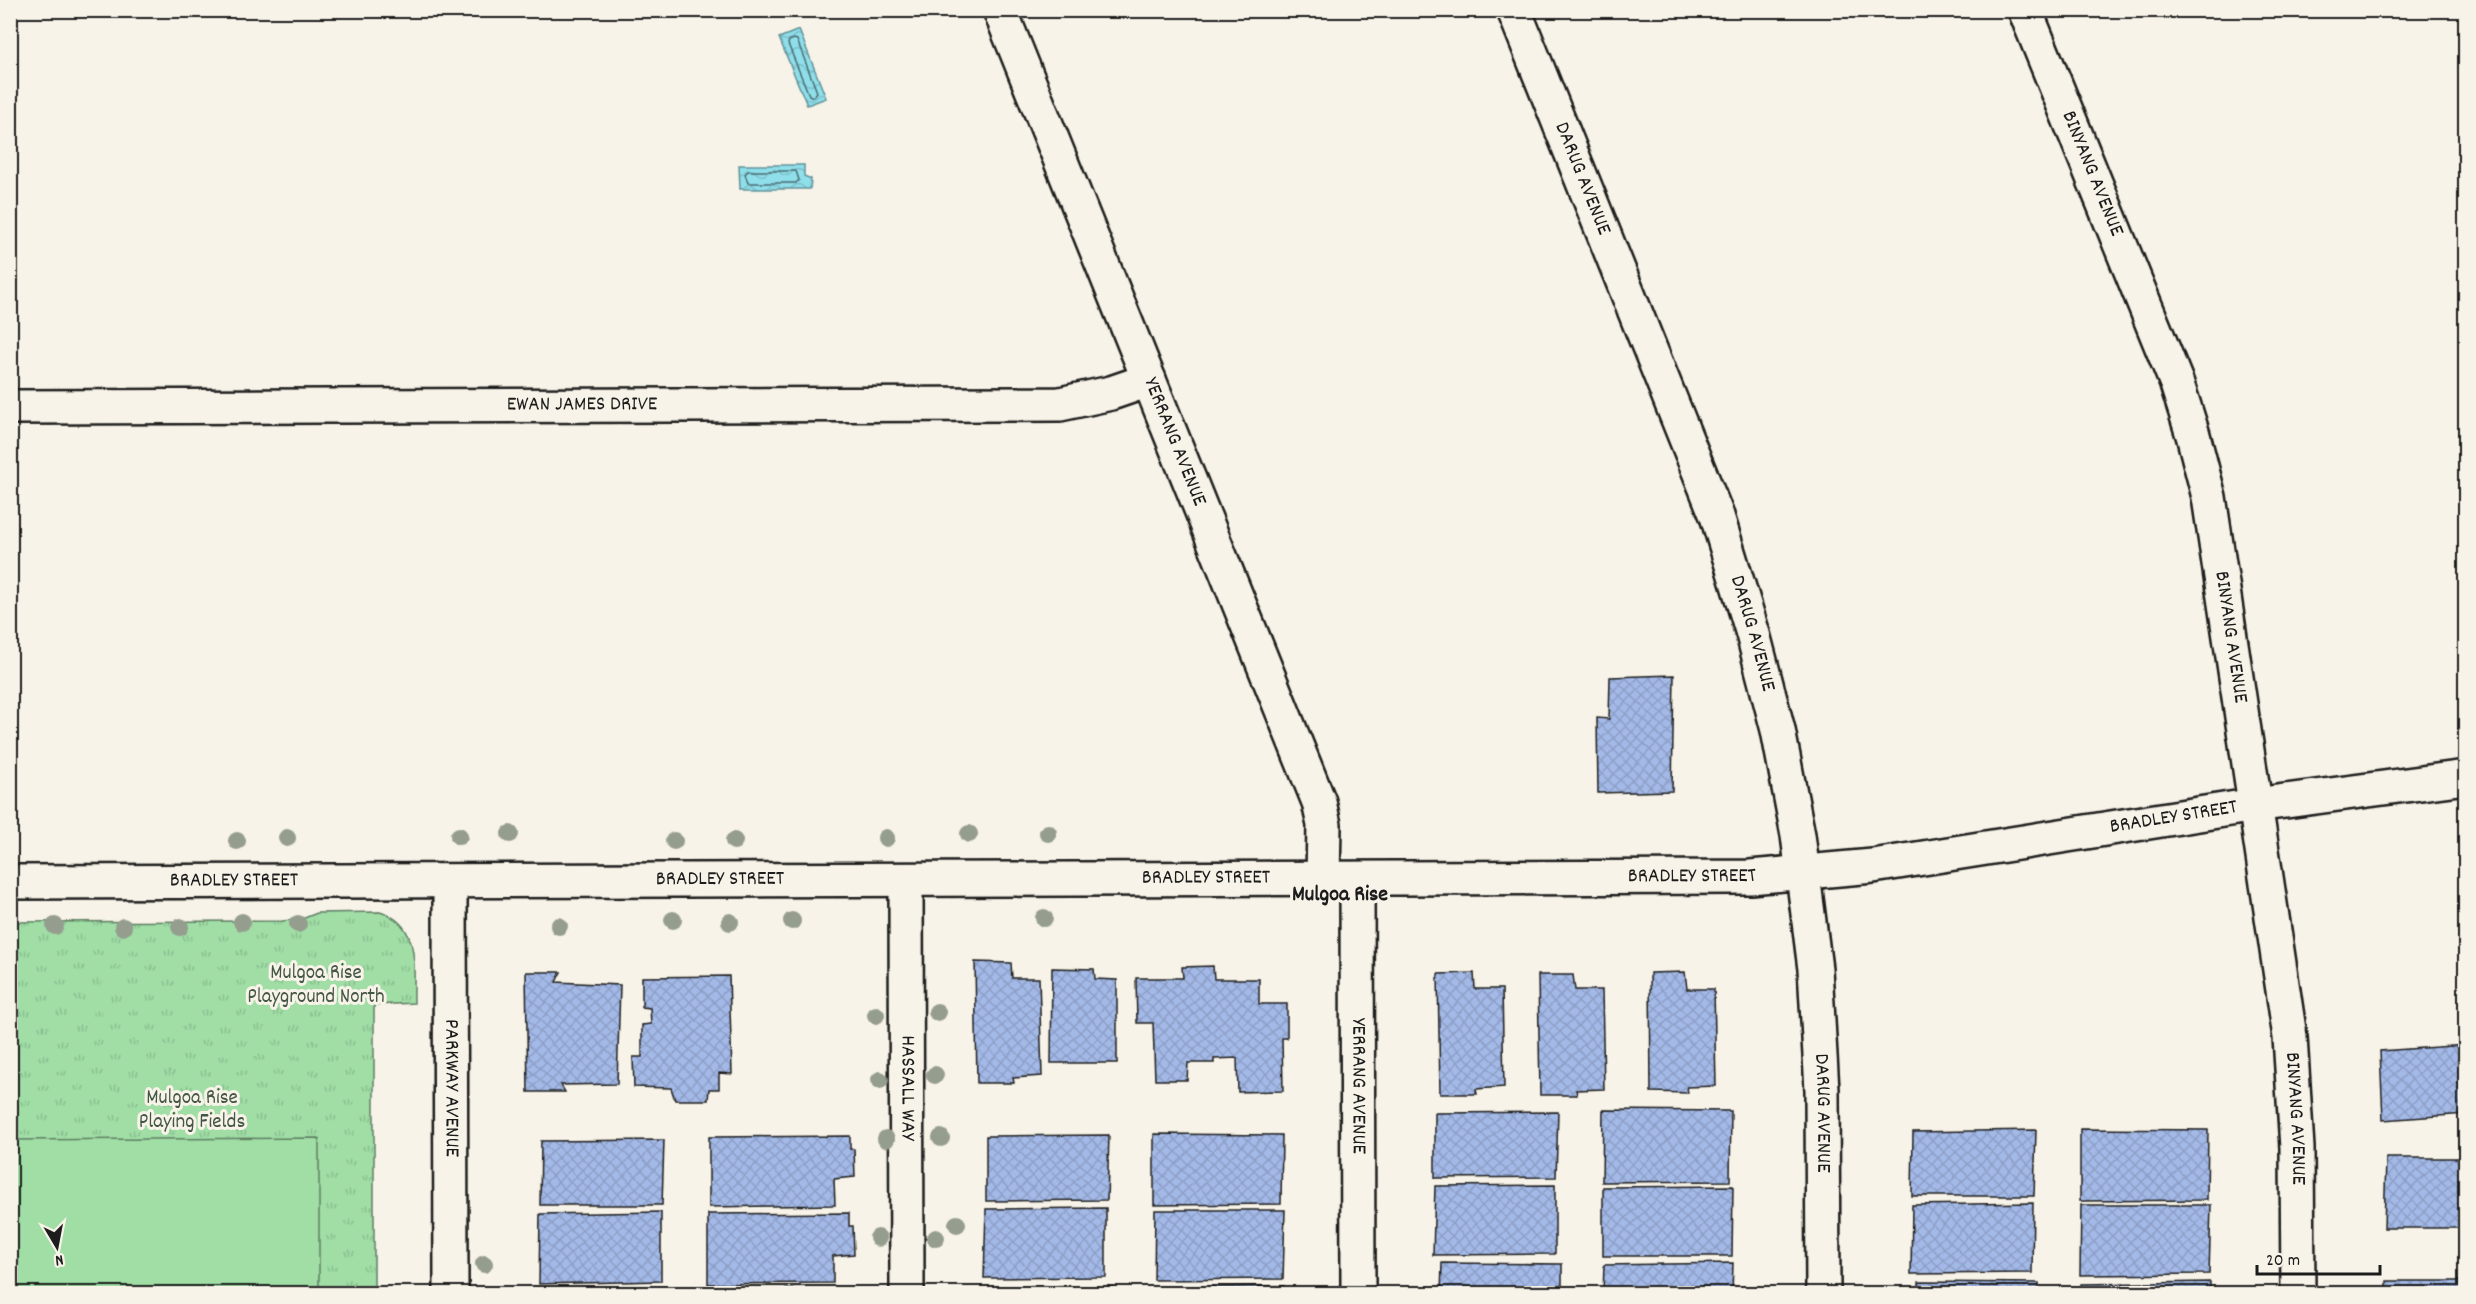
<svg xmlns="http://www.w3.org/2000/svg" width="2476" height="1304" font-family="Dekko,sans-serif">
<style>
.grass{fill:url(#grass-tufts);stroke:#5e7d61;stroke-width:1.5}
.pitch{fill:#a0dea6;stroke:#5e7d61;stroke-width:1.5}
.water{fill:url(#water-waves);stroke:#619198;stroke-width:1.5}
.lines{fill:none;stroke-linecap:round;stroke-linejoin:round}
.shore{stroke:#4a6a6f;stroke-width:1.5}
.building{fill:url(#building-cross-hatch);stroke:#1c1c1c;stroke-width:1.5}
.minor-casing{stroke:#1c1c1c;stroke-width:38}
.minor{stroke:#f7f3e8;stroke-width:33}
.tree{fill:#959d8e}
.labels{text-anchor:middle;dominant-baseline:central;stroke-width:6;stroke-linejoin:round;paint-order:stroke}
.street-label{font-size:21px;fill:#1c1c1c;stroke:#f7f3e8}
.park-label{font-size:21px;fill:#445645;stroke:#f7f3e8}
.neighbourhood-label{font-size:22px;font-weight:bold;fill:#1c1c1c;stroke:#f7f3e8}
</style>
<defs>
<pattern id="grass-tufts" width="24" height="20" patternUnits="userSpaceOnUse" patternTransform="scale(1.5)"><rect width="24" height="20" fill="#a0dea6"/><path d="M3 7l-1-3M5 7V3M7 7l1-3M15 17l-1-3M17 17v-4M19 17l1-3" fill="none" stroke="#89be8e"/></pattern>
<pattern id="water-waves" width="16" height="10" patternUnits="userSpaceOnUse" patternTransform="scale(1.5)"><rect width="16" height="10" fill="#8fdfeb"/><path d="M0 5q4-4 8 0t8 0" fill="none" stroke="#7bbfc9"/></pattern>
<pattern id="building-cross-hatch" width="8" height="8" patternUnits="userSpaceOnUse" patternTransform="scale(1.5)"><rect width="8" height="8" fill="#a3b9e7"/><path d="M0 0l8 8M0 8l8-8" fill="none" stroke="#8c9ec6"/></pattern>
</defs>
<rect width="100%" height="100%" fill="#f7f3e8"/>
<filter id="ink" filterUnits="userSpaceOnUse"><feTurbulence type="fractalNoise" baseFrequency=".0167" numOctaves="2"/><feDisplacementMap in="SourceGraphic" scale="12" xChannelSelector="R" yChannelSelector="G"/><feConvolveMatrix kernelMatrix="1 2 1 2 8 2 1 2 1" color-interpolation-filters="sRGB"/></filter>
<g filter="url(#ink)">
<path class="grass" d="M380 912C422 924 413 968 414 1003L374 1005V1293H11L10 922 282 921 302 919 317 913Z"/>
<polygon class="pitch" points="319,1138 319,1293 11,1293 11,1140"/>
<g class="water">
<polygon points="799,30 826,98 807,105 779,38"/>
<polygon points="739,165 804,165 804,176 811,179 810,189 740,189"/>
</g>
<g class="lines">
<g class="shore">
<polygon points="794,39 797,40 817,92 813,97 809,95 788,44 789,41"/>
<polygon points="748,171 796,171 799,180 796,183 748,183 745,174"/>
</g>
</g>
<g class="building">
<polygon points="1674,675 1672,791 1598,793 1597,718 1609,719 1610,677"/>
<polygon points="975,962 1011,963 1012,978 1039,978 1042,1076 1013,1078 1014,1083 977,1083"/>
<polygon points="1213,966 1214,979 1259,979 1259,1004 1287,1004 1287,1038 1282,1038 1283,1091 1238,1092 1237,1058 1214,1059 1214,1063 1188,1063 1187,1080 1155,1080 1153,1023 1137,1023 1136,978 1183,978 1182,967"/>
<polygon points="1052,968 1094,969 1095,979 1117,980 1117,1063 1051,1063"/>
<polygon points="526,972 561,972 556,982 620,985 617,1084 561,1085 565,1092 528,1092"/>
<polygon points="1685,972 1687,989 1714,989 1716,1086 1687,1087 1688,1093 1651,1092 1650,973"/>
<polygon points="1474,973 1475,989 1502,989 1504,1087 1476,1089 1477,1094 1440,1094 1438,974"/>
<polygon points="1538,975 1573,975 1575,990 1602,990 1604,1089 1576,1090 1577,1095 1540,1095"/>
<polygon points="729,976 732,1074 719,1073 719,1089 709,1089 708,1100 675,1100 671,1088 634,1087 633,1057 642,1057 642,1025 651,1024 650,1008 642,1007 642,977"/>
<polygon points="2466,1045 2466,1114 2383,1120 2380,1051"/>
<polygon points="1603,1110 1731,1111 1730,1181 1602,1182"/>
<polygon points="1558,1112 1556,1177 1435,1178 1435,1113"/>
<polygon points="2080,1129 2208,1130 2207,1200 2080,1201"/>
<polygon points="2036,1130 2034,1196 1912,1196 1913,1132"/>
<polygon points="1154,1134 1282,1135 1281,1204 1154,1205"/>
<polygon points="1109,1135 1107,1200 986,1201 986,1136"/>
<polygon points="850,1136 850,1149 854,1149 855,1177 834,1179 835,1205 709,1207 709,1137"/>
<polygon points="664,1140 662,1205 540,1205 541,1141"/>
<polygon points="2386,1158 2466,1158 2466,1228 2384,1228"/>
<polygon points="1555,1185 1555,1254 1433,1255 1435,1186"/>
<polygon points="1733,1186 1732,1256 1603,1256 1603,1187"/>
<polygon points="2033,1203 2032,1273 1911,1274 1912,1205"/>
<polygon points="2081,1205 2211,1205 2209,1274 2080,1275"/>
<polygon points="1106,1208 1106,1277 984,1278 986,1209"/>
<polygon points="1155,1210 1285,1210 1283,1279 1154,1280"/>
<polygon points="661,1212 661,1281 539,1284 540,1214"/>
<polygon points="849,1213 849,1226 853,1226 854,1254 833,1256 833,1283 708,1284 708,1214"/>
<polygon points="1442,1263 1562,1264 1562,1294 1441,1294"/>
<polygon points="1733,1263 1732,1294 1603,1294 1604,1265"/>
<rect x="2387" y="1281" width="79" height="13"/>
<polygon points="1919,1282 2039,1283 2039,1294 1919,1294"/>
<polygon points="2210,1282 2210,1294 2081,1294 2081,1284"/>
<polygon points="1284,1286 1283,1294 1154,1294 1155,1288"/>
<rect x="993" y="1287" width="120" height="7"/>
<polygon points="838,1289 838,1294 713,1294 713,1290"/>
<polygon points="548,1292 668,1292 548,1294"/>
</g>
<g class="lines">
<g class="minor-casing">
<g id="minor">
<path id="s1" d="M1000 10 1319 802 1324 825 1323 879"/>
<path id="s2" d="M1514 10 1717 516 1753 634 1778 730 1798 835 1815 969 1822 1090 1823 1294"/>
<path id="s3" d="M2025 10 2177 384 2193 435 2209 497 2290 1037 2297 1148 2298 1294"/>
<path id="s4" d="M10 407 1060 404 1111 393 1149 380"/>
<path id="s5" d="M1357 879 1358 1294"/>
<path id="s6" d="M906 881 907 1294"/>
<path id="s7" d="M10 882 1750 877 1873 866 2255 805 2466 777"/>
<path id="s8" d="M450 882 451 1294"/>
</g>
</g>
<use href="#minor" class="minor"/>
</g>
<g class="tree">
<circle cx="1048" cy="833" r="9"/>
<circle cx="510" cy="834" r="9"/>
<circle cx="969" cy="834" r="9"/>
<circle cx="459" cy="836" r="9"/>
<circle cx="287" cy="838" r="9"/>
<circle cx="886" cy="838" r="9"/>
<circle cx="237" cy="841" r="9"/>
<circle cx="674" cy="841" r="9"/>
<circle cx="734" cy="841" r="9"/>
<circle cx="1044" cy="918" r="9"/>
<circle cx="673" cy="920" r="9"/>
<circle cx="792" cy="921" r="9"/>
<circle cx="242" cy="922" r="9"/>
<circle cx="730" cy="922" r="9"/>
<circle cx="298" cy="924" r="9"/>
<circle cx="55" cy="926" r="9"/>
<circle cx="559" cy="926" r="9"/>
<circle cx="123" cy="927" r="9"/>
<circle cx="180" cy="927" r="9"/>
<circle cx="937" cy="1012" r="9"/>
<circle cx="876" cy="1015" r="9"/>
<circle cx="935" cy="1075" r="9"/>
<circle cx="880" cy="1080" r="9"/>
<circle cx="941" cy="1138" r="9"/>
<circle cx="886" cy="1139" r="9"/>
<circle cx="957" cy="1224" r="9"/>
<circle cx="878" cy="1238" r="9"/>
<circle cx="936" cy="1238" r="9"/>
<circle cx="484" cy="1264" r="9"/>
</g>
</g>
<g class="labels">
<g class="street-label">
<text stroke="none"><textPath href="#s3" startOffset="177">BINYANG AVENUE</textPath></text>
<text stroke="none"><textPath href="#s2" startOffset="182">DARUG AVENUE</textPath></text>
<text stroke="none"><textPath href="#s4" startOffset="572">EWAN JAMES DRIVE</textPath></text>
<text stroke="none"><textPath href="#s1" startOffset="466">YERRANG AVENUE</textPath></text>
<text stroke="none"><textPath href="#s2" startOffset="668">DARUG AVENUE</textPath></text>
<text stroke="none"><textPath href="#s3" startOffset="663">BINYANG AVENUE</textPath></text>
<text stroke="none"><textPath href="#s7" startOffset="2168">BRADLEY STREET</textPath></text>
<text stroke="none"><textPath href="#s7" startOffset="1682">BRADLEY STREET</textPath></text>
<text stroke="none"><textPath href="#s7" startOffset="1196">BRADLEY STREET</textPath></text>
<text stroke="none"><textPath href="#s7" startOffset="224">BRADLEY STREET</textPath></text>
<text stroke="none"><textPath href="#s7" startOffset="710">BRADLEY STREET</textPath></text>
<text stroke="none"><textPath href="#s5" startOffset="207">YERRANG AVENUE</textPath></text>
<text stroke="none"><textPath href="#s6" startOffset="207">HASSALL WAY</textPath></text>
<text stroke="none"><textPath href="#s8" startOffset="206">PARKWAY AVENUE</textPath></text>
<text stroke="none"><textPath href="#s2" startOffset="1154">DARUG AVENUE</textPath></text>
<text stroke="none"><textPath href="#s3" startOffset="1149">BINYANG AVENUE</textPath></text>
</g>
<g class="park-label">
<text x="316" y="974">Mulgoa Rise<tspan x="316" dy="24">Playground North</tspan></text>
<text x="192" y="1099">Mulgoa Rise<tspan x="192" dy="24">Playing Fields</tspan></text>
</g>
<g class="neighbourhood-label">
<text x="1340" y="895">Mulgoa Rise</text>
</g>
</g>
<rect width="2476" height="1304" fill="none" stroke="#f7f3e8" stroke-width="36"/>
<rect x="18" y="18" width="2440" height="1268" fill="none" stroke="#1c1c1c" stroke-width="2" filter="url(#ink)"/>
<g transform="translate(57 1247) rotate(170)" stroke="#f7f3e8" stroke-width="4.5" paint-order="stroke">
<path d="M0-4.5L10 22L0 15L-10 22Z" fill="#1c1c1c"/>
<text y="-9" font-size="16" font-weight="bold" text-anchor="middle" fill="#1c1c1c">N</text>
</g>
<path d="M2257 1265v9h123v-9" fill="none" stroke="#1c1c1c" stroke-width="3"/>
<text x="2266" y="1265" font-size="18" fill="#1c1c1c" stroke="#f7f3e8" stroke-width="4.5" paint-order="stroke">20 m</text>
</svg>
